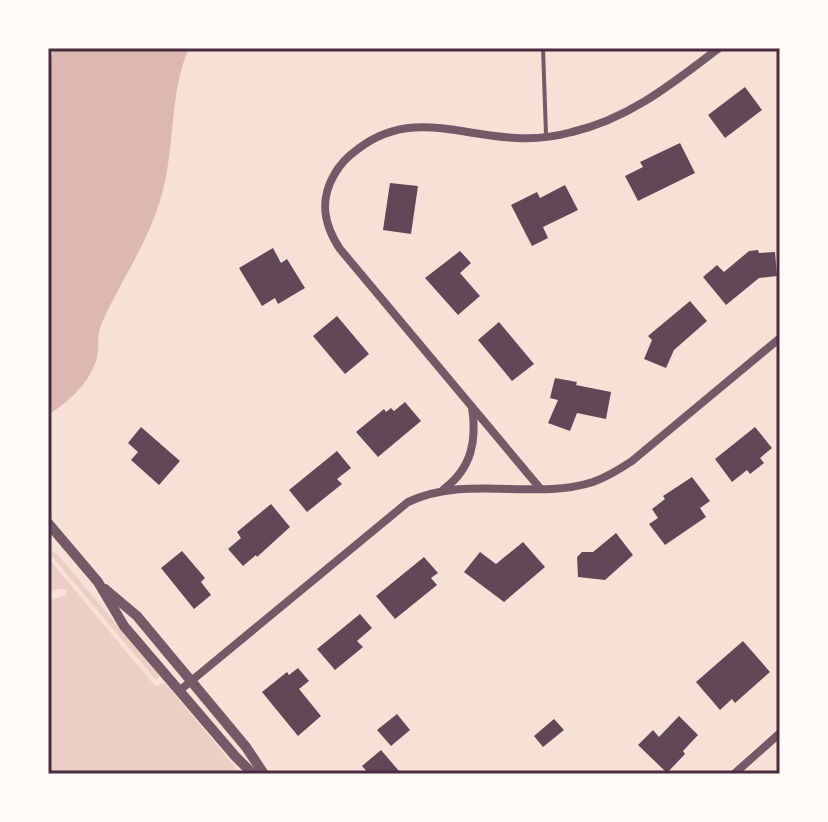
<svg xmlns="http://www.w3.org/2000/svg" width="828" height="822" font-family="'PT Sans Narrow',sans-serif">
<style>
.green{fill:#ebcfc5}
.water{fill:#dcb8b0}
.building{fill:#644757}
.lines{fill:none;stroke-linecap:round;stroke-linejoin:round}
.service{stroke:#755966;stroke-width:4}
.minor{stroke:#755966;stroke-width:8}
.tertiary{stroke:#755966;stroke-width:10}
.neatline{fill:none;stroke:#4a2c40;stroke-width:3}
</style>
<rect width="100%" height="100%" fill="#f7e1d7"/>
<g class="green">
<polygon points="48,548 57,554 160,676 156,680 50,554"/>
<polygon points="48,558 155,686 165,683 241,774 48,774 48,601 66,595 67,590 57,589 48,594"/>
</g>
<path class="water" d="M54 48H189C170 91 175 140 164 186 152 238 122 277 101 325 96 336 100 350 96 361 87 386 69 401 48 415V71Z"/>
<g class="building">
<polygon points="745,87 762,110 725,138 708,115"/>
<polygon points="680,143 695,173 638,201 625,176 643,167 640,162"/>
<polygon points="390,183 418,186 411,234 383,230"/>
<polygon points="565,185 578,210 543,227 548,238 532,246 511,205 537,192 540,198"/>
<polygon points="273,248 281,263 287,259 305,288 278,304 275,298 262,306 239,268"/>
<polygon points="758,250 759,253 775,252 777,276 759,278 726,305 703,277 717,265 724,272 749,251"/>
<polygon points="460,251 471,263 460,273 480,296 458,315 425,278"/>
<polygon points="690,301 707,321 674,350 666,368 644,359 652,340 648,336"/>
<polygon points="337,316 369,354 345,374 313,336"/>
<polygon points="499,322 534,364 512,381 478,340"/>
<polygon points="555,378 577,382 576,385 611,392 606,419 577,413 570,431 548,423 558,400 550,398"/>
<polygon points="405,402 421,421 378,457 356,432 384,409 386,412 391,408 394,411"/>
<polygon points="141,427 180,461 159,485 131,460 138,452 128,443"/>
<polygon points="755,427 772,448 760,458 764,463 750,474 747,470 732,482 715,459"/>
<polygon points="337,451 351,468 337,479 342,484 307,512 289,490"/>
<polygon points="692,477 710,501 700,508 706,517 665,545 649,524 658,518 652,509 665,499 663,496"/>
<polygon points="271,504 290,527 257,557 256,555 243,566 228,549 241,538 237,532"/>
<polygon points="616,533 633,555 605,580 578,577 577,557 582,552 593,552"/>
<polygon points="523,542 545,567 504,602 464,572 480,552 496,564"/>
<polygon points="182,551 205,578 201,582 211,595 194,609 161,568"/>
<polygon points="424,557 438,573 431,578 437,585 395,619 376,596"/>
<polygon points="360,614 372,628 357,641 363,647 335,670 317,649"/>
<polygon points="743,641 770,672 735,703 732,699 720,710 696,682"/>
<polygon points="298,668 309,681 299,689 321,716 298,736 262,692 287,672 289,675"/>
<polygon points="397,714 410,730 391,746 377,730"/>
<polygon points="679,716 698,735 683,751 685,754 667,773 638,745 653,730 659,737"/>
<polygon points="554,719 564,730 543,747 534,736"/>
<polygon points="381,750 399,771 396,774 369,774 362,766"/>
</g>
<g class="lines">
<polyline class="service" points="543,48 546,135"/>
<g class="minor">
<path d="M539 487 340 249C324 225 319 201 334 175 340 164 348 156 358 149 410 109 460 136 517 138 536 139 554 137 572 132 629 119 673 83 719 48"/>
<path d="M444 489C472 468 477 440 472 407"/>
<path d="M179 691 408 502C469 474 534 501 593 482 607 477 620 469 632 461L780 338"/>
<polyline points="734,774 780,733"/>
</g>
<g class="tertiary">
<polyline points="48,523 98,582 124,626 235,756 253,774"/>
<polyline points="105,589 137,616 246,747 264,774"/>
</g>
</g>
<rect width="828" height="822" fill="none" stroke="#fffaf5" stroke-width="100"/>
<rect x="50" y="50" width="728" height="722" class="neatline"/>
</svg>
